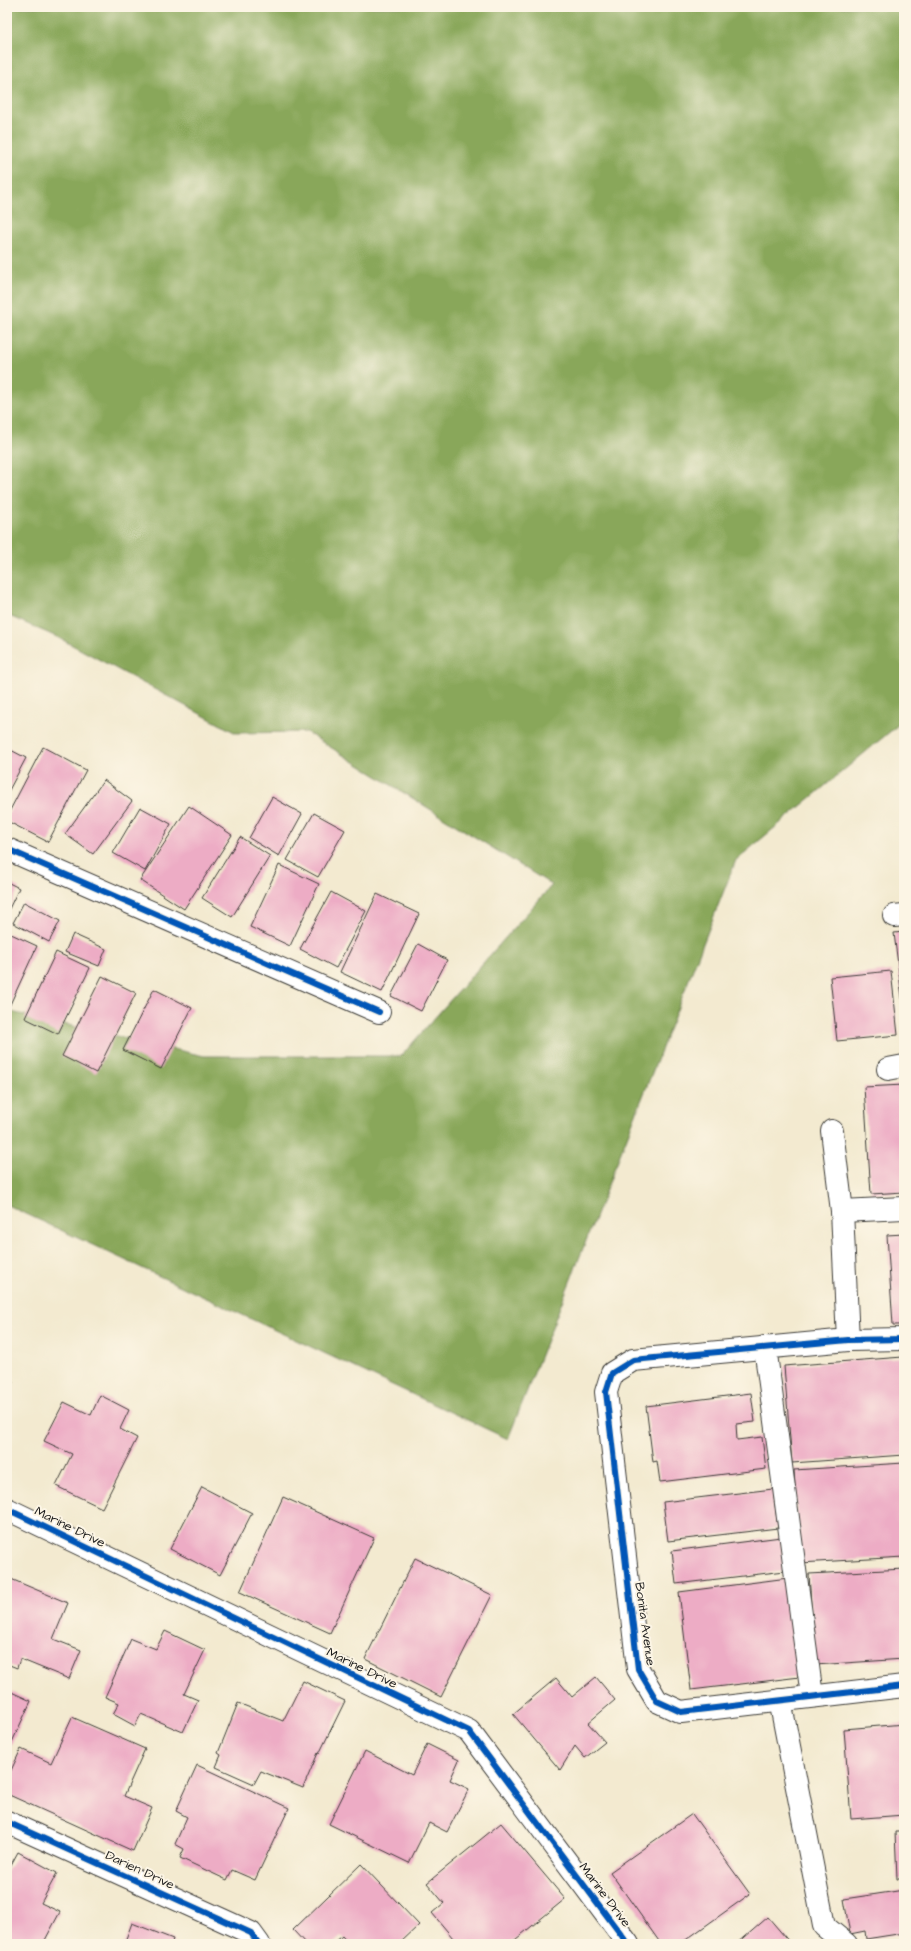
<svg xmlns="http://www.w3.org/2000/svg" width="911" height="1951" font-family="'Architects Daughter',sans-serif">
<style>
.forest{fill:#89a75a;stroke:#52623b}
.building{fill:#edacc5}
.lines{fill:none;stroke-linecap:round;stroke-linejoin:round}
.street-casing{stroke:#3c3b37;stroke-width:24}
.street{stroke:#fff;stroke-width:22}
.cycleway-casing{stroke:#fcf5e5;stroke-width:8}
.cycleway{stroke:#0057b8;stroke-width:6}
.labels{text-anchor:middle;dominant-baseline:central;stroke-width:4;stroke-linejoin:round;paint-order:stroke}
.street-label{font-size:13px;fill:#1c1c1c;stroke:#fcf5e5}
</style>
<rect width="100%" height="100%" fill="#fcf5e5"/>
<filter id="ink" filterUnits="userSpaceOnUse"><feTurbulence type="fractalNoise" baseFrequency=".025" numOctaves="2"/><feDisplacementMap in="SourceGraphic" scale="8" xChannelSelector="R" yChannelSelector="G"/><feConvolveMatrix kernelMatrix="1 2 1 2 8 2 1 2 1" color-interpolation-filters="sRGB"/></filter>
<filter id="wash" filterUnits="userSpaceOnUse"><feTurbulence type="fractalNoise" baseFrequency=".012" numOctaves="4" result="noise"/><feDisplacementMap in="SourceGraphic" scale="16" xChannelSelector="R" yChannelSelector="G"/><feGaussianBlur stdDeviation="0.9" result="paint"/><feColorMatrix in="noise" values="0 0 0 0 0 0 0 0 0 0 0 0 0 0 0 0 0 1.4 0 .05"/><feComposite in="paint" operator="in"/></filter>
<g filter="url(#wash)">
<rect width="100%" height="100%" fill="#f3ead0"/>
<polygon class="forest" points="7,7 904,7 904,720 736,860 508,1439 7,1205 7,1011 204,1056 401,1056 552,885 306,732 236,733 59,638 7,615"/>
<g id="blocks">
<g class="building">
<polygon points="43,747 86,770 48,842 7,821 7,816"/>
<polygon points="7,748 26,758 7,794"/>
<polygon points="104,780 132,801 93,854 65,834"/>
<polygon points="272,797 302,814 279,856 249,838"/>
<polygon points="189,806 232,835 184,909 140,880"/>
<polygon points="140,807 171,824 145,871 113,853"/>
<polygon points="314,813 345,830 318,877 287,860"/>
<polygon points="240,837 270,856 232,917 202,898"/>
<polygon points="279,865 319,884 290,946 250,927"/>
<polygon points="7,882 19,888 7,913"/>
<polygon points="331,892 366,911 336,968 300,949"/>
<polygon points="377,894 419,914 382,992 340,972"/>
<polygon points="24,902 60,921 49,942 13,923"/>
<polygon points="904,932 904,1005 903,1005 894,933"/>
<polygon points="9,933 37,946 7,1011 7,937"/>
<polygon points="73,934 106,949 99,966 65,952"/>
<polygon points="418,944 447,960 421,1011 391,996"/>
<polygon points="56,952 90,968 58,1034 25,1018"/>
<polygon points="891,971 898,1035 837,1041 830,977"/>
<polygon points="102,976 136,993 96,1073 62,1056"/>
<polygon points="154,989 192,1008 161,1069 123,1050"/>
<polygon points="904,1085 904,1192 871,1194 864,1087"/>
<polygon points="904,1234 904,1325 893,1325 887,1235"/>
<polygon points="903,1357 904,1455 792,1463 784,1366"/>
<polygon points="7,1379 13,1382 7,1393"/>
<polygon points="751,1393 755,1422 736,1424 737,1440 762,1437 766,1469 660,1482 657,1461 653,1462 646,1406"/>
<polygon points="100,1395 129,1410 120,1429 137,1438 102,1508 56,1486 72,1454 44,1441 64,1402 91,1415"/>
<polygon points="904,1463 904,1557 800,1563 794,1470"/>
<polygon points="202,1487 252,1513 220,1575 170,1549"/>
<polygon points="773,1489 778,1528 668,1541 663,1502"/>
<polygon points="283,1497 374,1538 330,1633 240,1592"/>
<polygon points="781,1537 785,1571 676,1584 672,1551"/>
<polygon points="415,1558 492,1595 441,1697 365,1659"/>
<polygon points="904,1569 904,1659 815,1665 809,1574"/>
<polygon points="788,1578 800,1677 691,1690 679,1592"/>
<polygon points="11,1579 68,1603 53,1639 81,1650 69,1679 20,1659 17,1668 7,1664 7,1588"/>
<polygon points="165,1631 205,1650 184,1694 198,1700 183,1732 141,1714 135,1726 113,1714 119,1703 105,1697 131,1639 156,1649"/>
<polygon points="596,1677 615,1700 588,1723 605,1742 585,1758 575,1746 560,1770 513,1714 556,1678 572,1697"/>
<polygon points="303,1681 345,1701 319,1754 318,1753 303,1788 261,1771 254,1784 216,1767 221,1755 218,1753 238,1703 283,1721"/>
<polygon points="7,1690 31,1701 7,1753"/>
<polygon points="72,1717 145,1749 124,1796 152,1808 133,1851 7,1794 7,1779 21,1749 51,1763"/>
<polygon points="904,1724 904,1815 851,1819 844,1729"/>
<polygon points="427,1744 459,1760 450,1780 469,1789 447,1832 429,1823 409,1863 329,1824 365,1751 412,1775"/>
<polygon points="197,1765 289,1808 255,1880 232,1870 227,1880 180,1858 184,1849 175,1844 187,1817 176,1811"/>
<polygon points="692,1814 750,1894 680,1944 661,1944 610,1872"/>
<polygon points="501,1823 565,1899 510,1944 458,1944 432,1913 444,1903 427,1883"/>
<polygon points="895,1832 904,1832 904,1879 897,1879"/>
<polygon points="18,1852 57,1873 41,1903 60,1912 44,1942 48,1944 7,1944 7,1872"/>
<polygon points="361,1864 419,1925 399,1944 349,1944 342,1936 333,1944 306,1944 293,1930"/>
<polygon points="904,1890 904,1933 866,1939 865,1931 850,1934 844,1899"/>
<polygon points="768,1917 791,1944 737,1944"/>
<polygon points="132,1923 173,1939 172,1942 177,1944 124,1944"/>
</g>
</g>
</g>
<g filter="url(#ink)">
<use href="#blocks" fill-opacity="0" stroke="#3c3b37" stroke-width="1"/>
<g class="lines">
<g class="street-casing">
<g id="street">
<polyline points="7,849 379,1012"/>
<polyline points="894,916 904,915"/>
<polyline points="888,1069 904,1066"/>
<polyline points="832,1131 842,1211 848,1340"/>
<polyline points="842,1211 904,1208"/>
<polyline points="904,1339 848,1340 633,1360 612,1373 606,1392 638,1669 657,1701 681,1712 904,1686"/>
<polyline points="765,1347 812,1696"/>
<polyline points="7,1509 469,1731 628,1944"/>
<polyline points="780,1700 824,1926 846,1944"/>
<polyline points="7,1822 251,1933 259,1944"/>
</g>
</g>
<use href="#street" class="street"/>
<g class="cycleway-casing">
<g id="cycleway">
<polyline points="7,849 379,1012"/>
<polyline points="904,1339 848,1340 633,1360 612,1373 606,1392 638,1669 657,1701 681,1712 904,1686"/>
<polyline points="7,1509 469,1731 628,1944"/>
<polyline points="7,1822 251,1933 259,1944"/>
</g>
</g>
<use href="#cycleway" class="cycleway"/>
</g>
</g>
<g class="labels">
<g class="street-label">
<text transform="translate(70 1527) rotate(26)">Marine Drive</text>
<text transform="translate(645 1624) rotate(82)">Bonita Avenue</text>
<text transform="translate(362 1668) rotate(26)">Marine Drive</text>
<text transform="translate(140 1870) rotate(25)">Darien Drive</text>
<text transform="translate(605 1895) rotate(53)">Marine Drive</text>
</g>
</g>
<rect width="911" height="1951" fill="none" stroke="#fcf5e5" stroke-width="24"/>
</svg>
